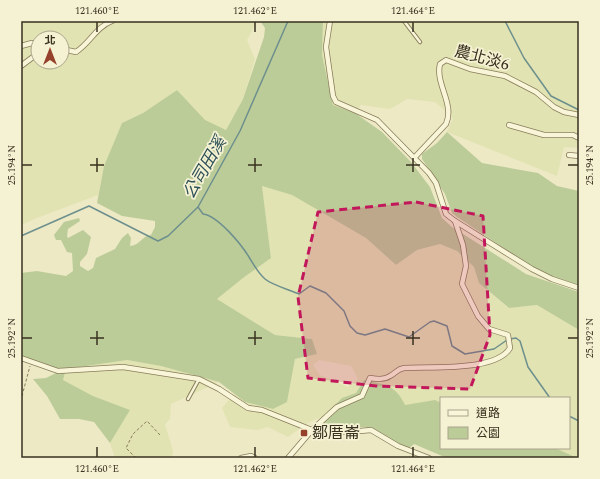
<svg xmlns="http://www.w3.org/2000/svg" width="600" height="479" font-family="Spectral,'Noto Sans TC',serif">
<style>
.farmland{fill:#e1e3b2;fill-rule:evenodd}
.green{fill:#bccc99}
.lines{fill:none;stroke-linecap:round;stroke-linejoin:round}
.stream{stroke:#6d8f8d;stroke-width:1.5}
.service-casing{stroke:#887c5b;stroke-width:4.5}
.minor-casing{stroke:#887c5b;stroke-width:6}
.path{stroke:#887c5b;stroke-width:1;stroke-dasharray:3 2;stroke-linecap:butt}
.service{stroke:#f8f5d8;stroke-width:2.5}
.minor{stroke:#f8f5d8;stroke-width:4.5}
.marked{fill:#c2185b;fill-opacity:0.2;stroke:#c2185b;stroke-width:3;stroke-dasharray:8 5;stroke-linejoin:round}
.ticks{fill:none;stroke:#39301f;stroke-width:1.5}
.poi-dot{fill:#96412c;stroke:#f5f2d4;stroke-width:1.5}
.labels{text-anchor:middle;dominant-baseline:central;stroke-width:3.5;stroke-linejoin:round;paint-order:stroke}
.street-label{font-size:16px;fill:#39301f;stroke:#f5f2d4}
.poi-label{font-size:16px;fill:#39301f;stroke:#f5f2d4;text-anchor:start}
.water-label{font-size:17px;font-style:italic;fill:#2f5258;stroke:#f5f2d4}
.neatline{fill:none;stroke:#39301f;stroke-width:1.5}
.ticks-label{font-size:10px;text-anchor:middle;fill:#39301f}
</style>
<rect width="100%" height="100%" fill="#ede9c5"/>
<g class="farmland">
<path d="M21 21H257L247 40 255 59 243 99 226 130 205 121 177 90 143 113 122 123 104 166 98 195 37 218 21 225ZM38 38H62V62H38Z"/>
<polygon points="323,21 579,21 579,148 564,147 557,176 447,132 453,118 435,102 407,99 390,109 361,105 355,113 333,105 322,55"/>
<path d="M262 186 292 195 366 238 396 265 417 250 440 244 457 251 474 267 479 283 508 308 537 305 579 330V458H447L414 444 408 449 365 427H319L324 420 323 417 311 421 288 437 268 427 257 430 230 427 222 408 234 394 245 402 273 409 287 401 295 359 316 354 312 339 275 335 217 299 243 278 271 258ZM319 360 351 366 358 379 348 387 320 375 313 365ZM441 398H569V448H441Z"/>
<polygon points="127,360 161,366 219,382 171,404 170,419 165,424 173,451 172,458 115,458 110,443 130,410 93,396 63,380 66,369"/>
</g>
<g class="green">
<path d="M260 21H323L322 55 333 105 355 113 382 132 411 162 430 187 442 218 452 227 526 274 579 292V330L537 305 509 308 479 283 474 267 457 251 440 244 417 250 396 265 366 238 292 195 262 186 271 258 243 278 217 299 275 335 312 339 317 354 295 359 287 402 273 409 245 402 219 382 161 366 127 360 66 369 63 380 93 396 130 410 110 443 94 422 79 419H60L47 396 33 379 46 378 56 373 57 369 21 359V273L37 271 66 276 73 271 72 253 67 252 61 240H56L54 235 64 222 79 218 80 221 68 229 67 236 68 238 83 230 91 237 87 254 80 262V266L88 271 93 268 96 258 115 249 122 238 128 233 131 238 130 246C141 245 141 236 151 235L155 227V221L122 216 97 203 104 166 122 123 143 113 177 90 205 120 226 130 243 99 264 37 265 28Z"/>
<polygon points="447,132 482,163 538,173 557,186 579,191 579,285 541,273 457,217 452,213 445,194 422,159 422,154 437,143"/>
<path d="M364 380C385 385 395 384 405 405L435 400 441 403V448H555L577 458H447L414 444 408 449 365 427 324 429 318 426 324 420 323 417 342 398 356 393Z"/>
</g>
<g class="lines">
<g class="stream">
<polyline points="505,21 524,58 551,96 579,110"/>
<path d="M198 207 203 214C218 216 241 244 249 257 254 265 258 273 265 279 272 285 290 290 299 294L310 286 326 293 344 311 350 326 357 333 365 335 385 329 409 337 430 322 434 321 447 326 452 346 465 354 494 349 507 340"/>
<polyline points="21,236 89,206 158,241 168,236 198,207 240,131 288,21"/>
<polyline points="510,339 516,338 520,341 528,367 550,398"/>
<polyline points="569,416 579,421"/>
</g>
<g class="service-casing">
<g id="service">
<polyline points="404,21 420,42"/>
<polyline points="188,399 199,379"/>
</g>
</g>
<g class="minor-casing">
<g id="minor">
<polyline points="21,46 32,43 38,46"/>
<path d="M62 49 76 52C90 43 96 27 112 21"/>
<polyline points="21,66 33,57 38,50"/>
<polyline points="509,125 544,135 573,135 579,138"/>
<polyline points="569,155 579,156"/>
<path d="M415 157 446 124C455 104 435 84 440 64L446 60 470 69 505 76 536 92 554 107 564 112 579 115"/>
<polyline points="455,221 532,269 552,279 579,288"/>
<polyline points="21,358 58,371 123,367 199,379 219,389 248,408 262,410 312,430 349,432 371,430 398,446 429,458"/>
<polyline points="241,458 251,456 255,458"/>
<path d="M288 458 312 430 337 407 362 396 370 378C377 379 384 380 390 376 396 373 397 369 404 368 430 366 496 372 510 348L508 335 489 329 478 316 462 284 466 266 463 245 455 221 446 214 436 183 429 173 377 120 336 102 333 96 326 47 330 21"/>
</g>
</g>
<g class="path">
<polyline points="22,396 30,366"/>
<polyline points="136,458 126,448 133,434 147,421 160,435"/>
</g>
<use href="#service" class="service"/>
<use href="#minor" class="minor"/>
</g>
<path class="marked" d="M416 202 483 216 490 335 470 389 376 386 308 378 298 297 318 212Z"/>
<path class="ticks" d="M97 22V32M255 22V32M413 22V32M97 158V172M255 158V172M413 158V172M22 165H32M90 165H104M248 165H262M406 165H420M568 165H578M97 331V345M255 331V345M413 331V345M22 338H32M90 338H104M248 338H262M406 338H420M568 338H578M97 447V457M255 447V457M413 447V457"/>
<rect class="poi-dot" x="300" y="429" width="8" height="8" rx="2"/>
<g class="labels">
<g class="street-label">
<text transform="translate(482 58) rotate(15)">農北淡6</text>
</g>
<g class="poi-label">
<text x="312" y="433">鄒厝崙</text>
</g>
<g class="water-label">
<text transform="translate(205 168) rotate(-60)">公司田溪</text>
</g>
</g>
<rect width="600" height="479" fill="none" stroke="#f5f2d4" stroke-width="44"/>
<rect x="440" y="397" width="130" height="52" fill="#f5f2d4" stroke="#aaa48c"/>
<rect x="448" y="410" width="20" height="6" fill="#f8f5d8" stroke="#aaa48c"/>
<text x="476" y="417" font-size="12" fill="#39301f">道路</text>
<rect x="448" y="427" width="20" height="12" fill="#bccc99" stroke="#aaa48c"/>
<text x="476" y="437" font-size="12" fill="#39301f">公園</text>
<g transform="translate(50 50)"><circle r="19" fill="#f5f2d4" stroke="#aaa48c"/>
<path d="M0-3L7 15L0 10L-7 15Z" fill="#96412c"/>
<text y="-6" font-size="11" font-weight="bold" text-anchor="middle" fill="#39301f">北</text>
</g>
<rect x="22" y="22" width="556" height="435" class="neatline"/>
<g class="ticks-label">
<text x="97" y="14">121.460°E</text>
<text x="255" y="14">121.462°E</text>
<text x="413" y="14">121.464°E</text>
<text transform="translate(11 165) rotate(-90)" y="4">25.194°N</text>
<text transform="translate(589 165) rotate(-90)" y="4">25.194°N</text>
<text transform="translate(11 338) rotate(-90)" y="4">25.192°N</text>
<text transform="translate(589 338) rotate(-90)" y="4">25.192°N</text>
<text x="97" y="472">121.460°E</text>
<text x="255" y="472">121.462°E</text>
<text x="413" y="472">121.464°E</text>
</g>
</svg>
